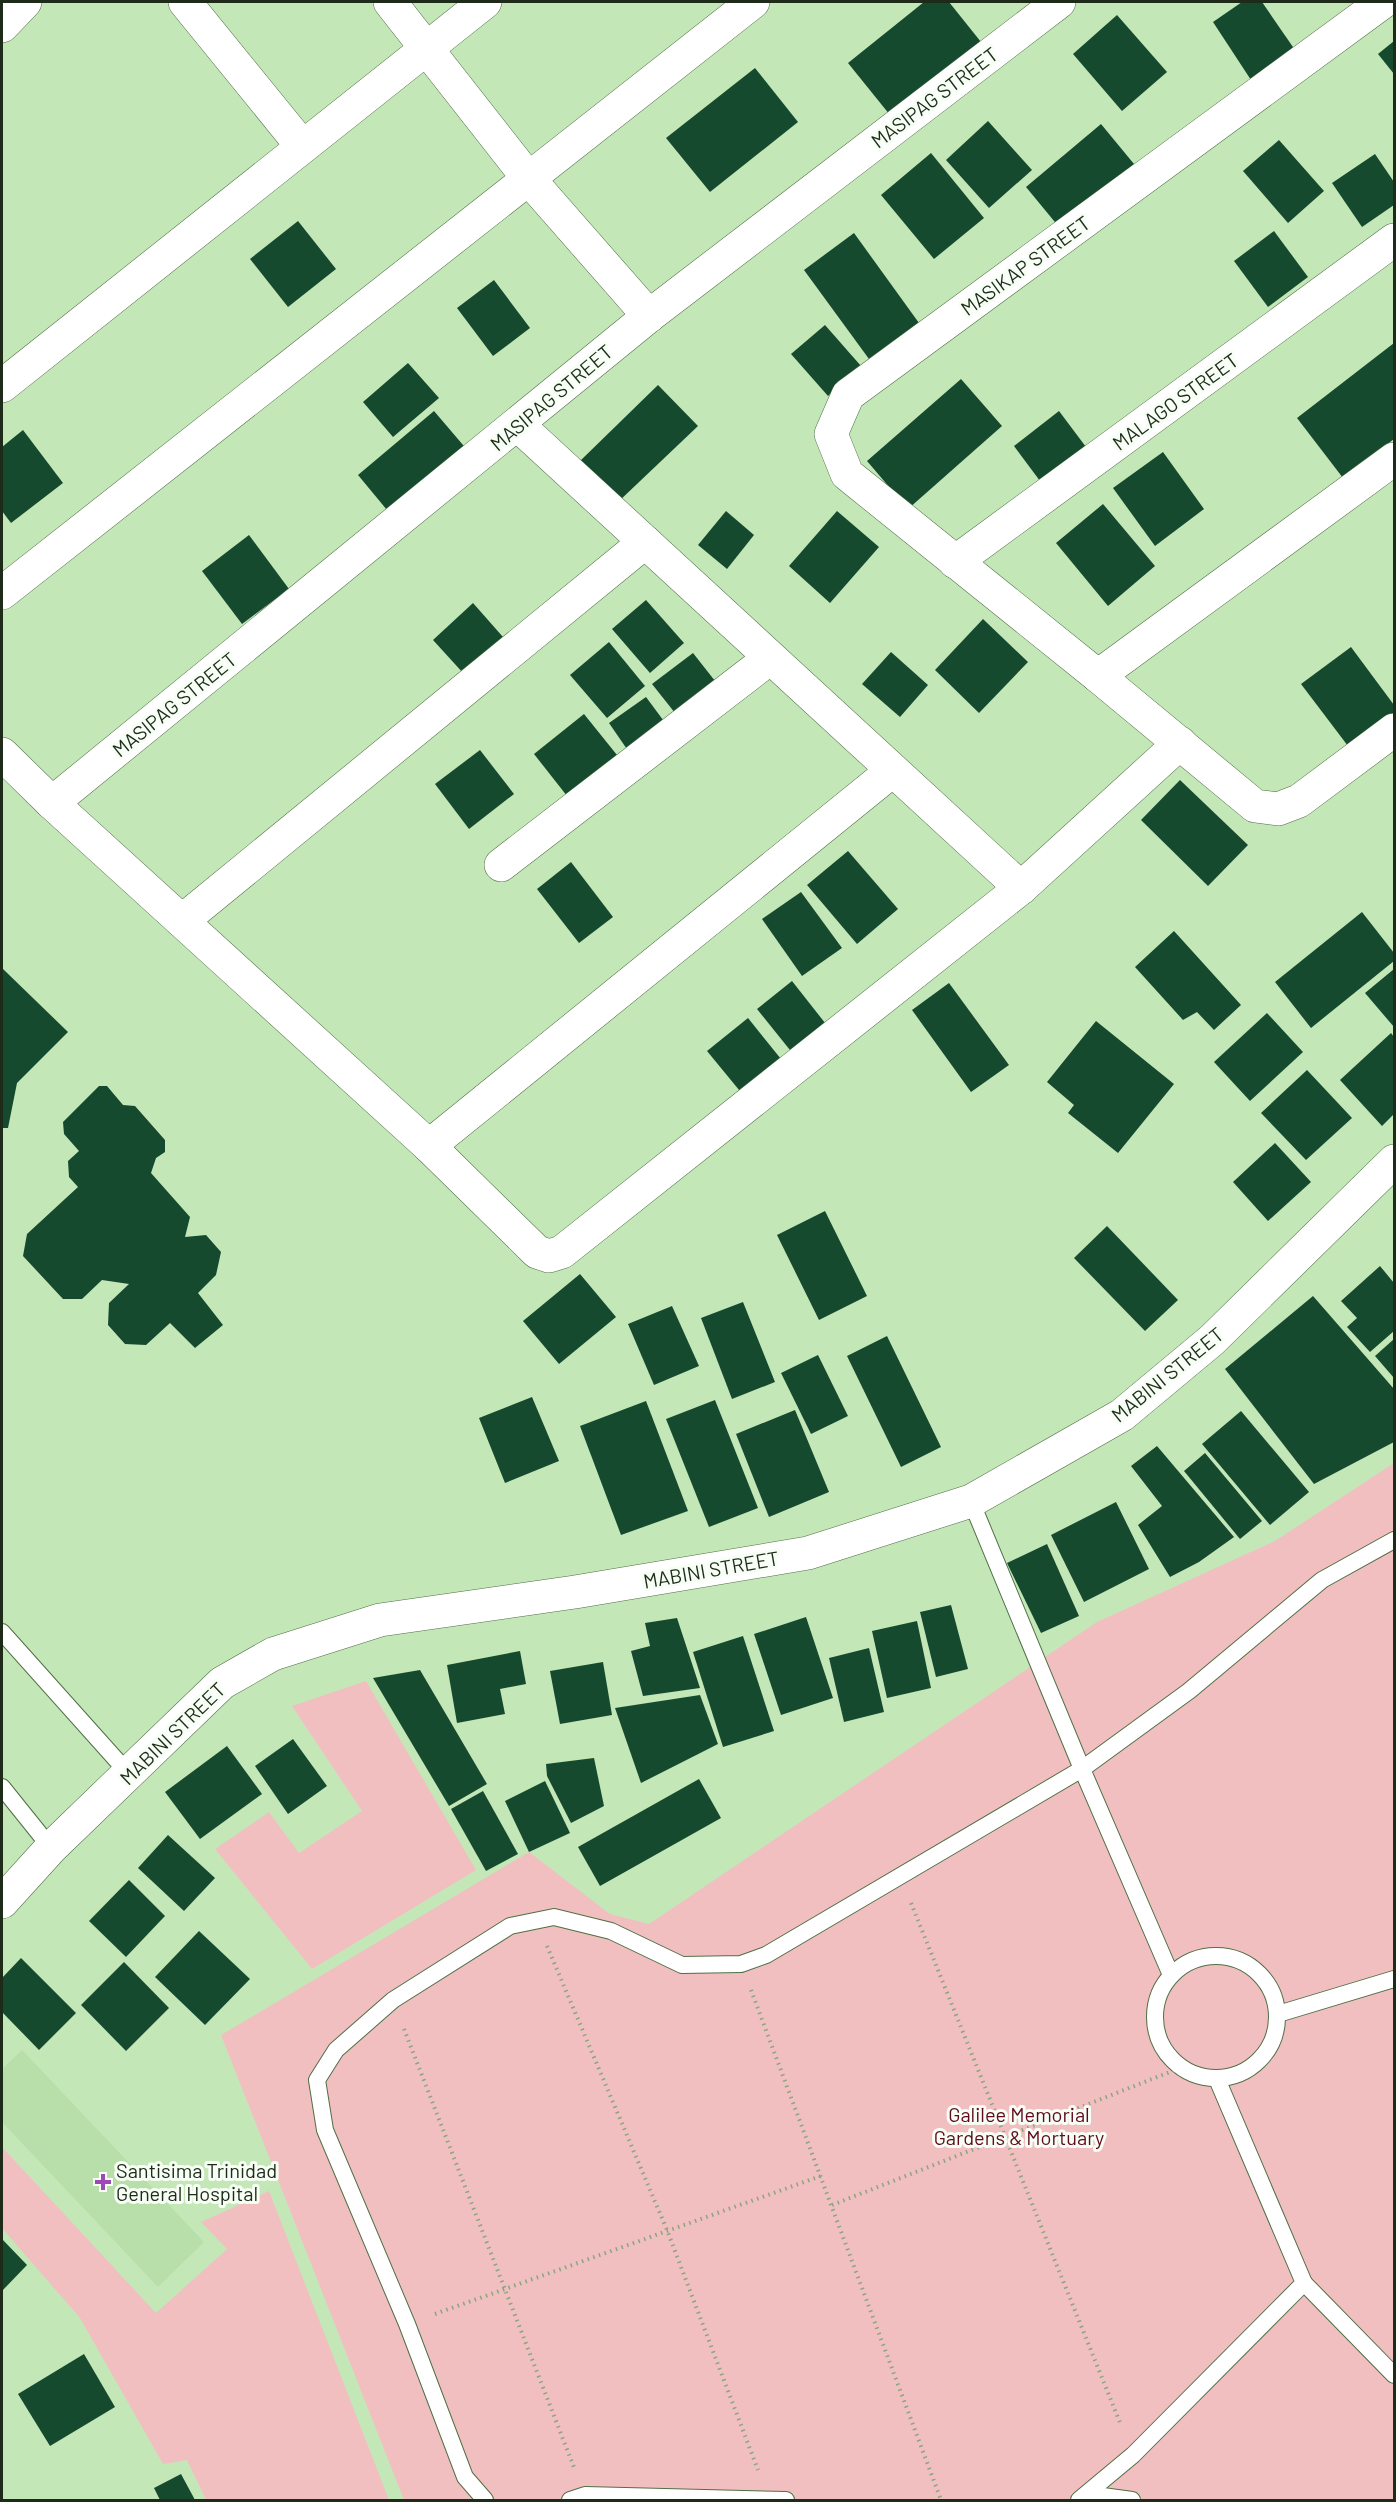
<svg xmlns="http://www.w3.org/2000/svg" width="1396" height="2502" font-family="Barlow,sans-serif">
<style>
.built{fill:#b8dfa9}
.green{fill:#f2bfc0}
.building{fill:#154a2f}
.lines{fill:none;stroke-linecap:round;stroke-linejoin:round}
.service-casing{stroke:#506f45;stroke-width:18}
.minor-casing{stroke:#506f45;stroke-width:34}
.secondary-casing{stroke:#506f45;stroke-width:34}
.path{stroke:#8aa580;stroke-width:4;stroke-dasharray:1.5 4.5;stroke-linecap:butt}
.service{stroke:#fff;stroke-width:16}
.minor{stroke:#fff;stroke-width:33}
.secondary{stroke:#fff;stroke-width:33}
.poi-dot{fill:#9c49b7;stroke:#f7fef5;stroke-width:2}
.labels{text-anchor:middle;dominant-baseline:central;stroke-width:6;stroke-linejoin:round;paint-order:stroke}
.street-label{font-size:20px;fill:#1e2b19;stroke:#f7fef5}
.park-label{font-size:20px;fill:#5f0b1b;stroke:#f7fef5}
.poi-label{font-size:20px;fill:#1e2b19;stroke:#f7fef5;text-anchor:start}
</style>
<rect width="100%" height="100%" fill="#c4e7b8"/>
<path class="built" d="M22,2050L204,2242L158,2287L2,2122V2069Z"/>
<g class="green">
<path d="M1394,1463V2500H404L221,2035L529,1852L610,1914L649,1924L1097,1622L1275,1541Z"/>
<path d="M366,1681L476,1870L312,1969L215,1849L269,1812L299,1853L362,1811L292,1706Z"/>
<path d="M2,2147L156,2313L227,2249L201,2222L269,2191L389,2500H206L187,2460L163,2464L80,2318L2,2228Z"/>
</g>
<g class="building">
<path d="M924,2H949L985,47L894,120L848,63Z"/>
<path d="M1242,2H1262L1295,50L1251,80L1213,22Z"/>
<path d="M1117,15L1167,72L1122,111L1073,54Z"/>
<path d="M1394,41V74L1378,54Z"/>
<path d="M755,68L798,122L710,192L666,138Z"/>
<path d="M988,121L1032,170L989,208L946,160Z"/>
<path d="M1101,124L1134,164L1059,227L1026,187Z"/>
<path d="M1279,140L1324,191L1288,223L1243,171Z"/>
<path d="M931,153L984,218L934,259L881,195Z"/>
<path d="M1375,154L1394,182V205L1362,227L1332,183Z"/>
<path d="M298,221L336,269L288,307L250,259Z"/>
<path d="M1274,231L1308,277L1268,307L1234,261Z"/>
<path d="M854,233L919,323L869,359L804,270Z"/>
<path d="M494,280L530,328L493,356L457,308Z"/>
<path d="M825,325L861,366L828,396L791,354Z"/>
<path d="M1394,343V439L1343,478L1297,418Z"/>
<path d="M408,363L439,398L393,437L363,402Z"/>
<path d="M961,379L1002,426L908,509L867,461Z"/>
<path d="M658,385L698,426L617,503L578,463Z"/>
<path d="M434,411L469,452L392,516L358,475Z"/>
<path d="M1059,411L1089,451L1043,485L1014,446Z"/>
<path d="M23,430L63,483L11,523L2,511V447Z"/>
<path d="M1163,452L1204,509L1155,546L1113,488Z"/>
<path d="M1103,504L1155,566L1108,606L1056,543Z"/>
<path d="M726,511L754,535L727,569L698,545Z"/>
<path d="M837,511L879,547L830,603L789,566Z"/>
<path d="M249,535L289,589L242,624L202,571Z"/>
<path d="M646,600L684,643L650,673L612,629Z"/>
<path d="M473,603L503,637L464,674L433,640Z"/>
<path d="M983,619L1028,662L979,713L935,670Z"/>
<path d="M609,642L645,686L607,718L570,675Z"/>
<path d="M1351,647L1394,705V718L1351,750L1301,684Z"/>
<path d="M891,652L928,685L900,717L862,684Z"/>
<path d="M693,653L719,686L679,718L652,684Z"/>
<path d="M646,697L669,728L631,755L609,723Z"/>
<path d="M584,714L621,760L571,801L534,754Z"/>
<path d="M480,750L514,794L469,829L435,784Z"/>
<path d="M1180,780L1248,845L1208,886L1141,820Z"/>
<path d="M848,851L898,909L857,944L807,885Z"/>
<path d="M571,862L613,917L579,943L537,889Z"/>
<path d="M801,892L842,948L802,976L762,919Z"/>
<path d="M1362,912L1394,953V961L1311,1028L1275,982Z"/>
<path d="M1174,931L1241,1005L1214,1030L1197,1012L1183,1020L1135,967Z"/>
<path d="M2,968L68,1032L17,1083L8,1128H2Z"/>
<path d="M1394,969V1027L1365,993Z"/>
<path d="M792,981L829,1028L794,1055L757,1009Z"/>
<path d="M949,983L1009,1065L971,1092L912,1010Z"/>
<path d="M1267,1013L1303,1052L1250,1101L1214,1062Z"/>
<path d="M748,1018L785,1064L744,1096L707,1051Z"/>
<path d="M1096,1021L1174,1084L1118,1153L1068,1113L1074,1105L1047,1082Z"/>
<path d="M1391,1033L1394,1037V1114L1382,1126L1340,1080Z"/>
<path d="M1307,1070L1352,1118L1306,1160L1261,1113Z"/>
<path d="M99,1086H107L123,1105L135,1106L165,1140V1152L156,1158L151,1173L190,1217L185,1237L206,1235L221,1252L216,1275L198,1293L223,1325L195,1348L170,1323L146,1345L125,1344L108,1325L109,1303L129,1284L102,1280L82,1299H63L23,1256L27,1234L78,1187L69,1177L68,1161L79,1151L64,1134L63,1122Z"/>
<path d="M1275,1143L1311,1182L1268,1221L1233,1182Z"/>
<path d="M825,1211L867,1296L819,1320L777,1235Z"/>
<path d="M1107,1226L1178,1300L1145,1331L1074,1258Z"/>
<path d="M1380,1266L1394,1283V1331L1370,1352L1347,1327L1357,1318L1341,1301Z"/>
<path d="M580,1274L616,1317L559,1364L523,1321Z"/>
<path d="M1313,1296L1394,1389V1442L1314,1484L1225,1369Z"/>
<path d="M743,1302L775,1382L732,1399L701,1318Z"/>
<path d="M672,1306L699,1366L654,1385L628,1324Z"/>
<path d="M887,1336L941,1447L901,1467L847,1356Z"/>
<path d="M1394,1339V1378L1375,1356Z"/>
<path d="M818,1355L848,1416L811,1434L781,1373Z"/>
<path d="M532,1397L559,1461L505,1483L479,1418Z"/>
<path d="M715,1400L758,1508L709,1527L666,1419Z"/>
<path d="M646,1401L688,1511L621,1535L580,1426Z"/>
<path d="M795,1410L829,1492L769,1517L736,1434Z"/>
<path d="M1241,1411L1309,1492L1270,1525L1202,1444Z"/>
<path d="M1157,1446L1234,1537L1199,1562L1170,1577L1138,1525L1162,1506L1131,1466Z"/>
<path d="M1205,1453L1262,1521L1240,1539L1184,1471Z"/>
<path d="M1116,1502L1149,1569L1084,1602L1051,1535Z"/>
<path d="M1047,1544L1079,1616L1041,1633L1007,1563Z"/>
<path d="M951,1605L968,1669L936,1677L920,1612Z"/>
<path d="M806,1617L833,1698L781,1715L754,1634Z"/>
<path d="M677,1618L700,1688L643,1696L631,1651L650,1646L645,1623Z"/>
<path d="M917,1621L931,1688L887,1698L872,1631Z"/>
<path d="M743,1636L774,1731L723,1747L693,1652Z"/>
<path d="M869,1648L884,1712L844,1722L829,1658Z"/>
<path d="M520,1651L526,1684L500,1689L505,1714L457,1723L447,1665Z"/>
<path d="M603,1662L612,1715L560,1724L550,1671Z"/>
<path d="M420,1670L487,1784L449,1806L373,1678Z"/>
<path d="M700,1695L718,1744L641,1783L615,1708Z"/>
<path d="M293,1739L327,1786L288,1814L255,1766Z"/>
<path d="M227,1746L262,1794L200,1839L165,1792Z"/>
<path d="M594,1758L604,1806L571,1823L547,1776L546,1764Z"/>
<path d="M699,1779L721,1818L600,1886L578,1847Z"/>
<path d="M545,1781L570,1833L529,1852L505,1801Z"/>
<path d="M483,1791L518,1854L486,1871L451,1809Z"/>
<path d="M168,1835L215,1878L184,1911L138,1868Z"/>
<path d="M129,1880L165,1916L126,1957L89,1921Z"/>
<path d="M199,1931L250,1979L205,2025L155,1977Z"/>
<path d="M21,1958L76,2013L39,2050L2,2012V1978Z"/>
<path d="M124,1962L169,2008L126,2051L81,2005Z"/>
<path d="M2,2239L27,2265L2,2291Z"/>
<path d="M84,2354L115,2407L50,2446L18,2394Z"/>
<path d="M181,2474L195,2500H160L154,2488Z"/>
</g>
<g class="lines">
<g class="service-casing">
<g id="service">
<path d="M2,1632L129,1774"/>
<path d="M2,1787L51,1848"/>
<circle cx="1216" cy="2017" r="61"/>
<path d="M1171,1975L1082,1769L1189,1691L1322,1580L1394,1540"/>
<path d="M1278,2014L1394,1979"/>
<path d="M1304,2283L1394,2375"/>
<path d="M1088,2494L1132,2500"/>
<path d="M485,2500L465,2477L407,2324L325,2130L317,2080L336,2050L393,2000L510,1926L554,1917L611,1931L682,1965L741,1964L766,1955L1082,1769L971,1501"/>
<path d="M570,2500L585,2495L786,2500"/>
<path d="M1079,2500L1133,2455L1304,2283L1217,2079"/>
</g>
</g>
<g class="minor-casing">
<g id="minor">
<path d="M185,2L302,146"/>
<path d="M390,2L528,178L649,316"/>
<path d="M1383,2L848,395L831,434L847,474L1098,676L1394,459"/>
<path d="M2,26L25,2"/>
<path d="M2,386L485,2"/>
<path d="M518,425L1021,888"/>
<path d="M955,562L1394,240"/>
<path d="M2,593L753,2"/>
<path d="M1098,676L1255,806L1278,809L1299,801L1394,730"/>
<path d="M2,754L52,803L429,1146L537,1252L549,1256L562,1252L1021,888L1180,743"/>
<path d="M52,803L649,316L1059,2"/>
<path d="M501,865L770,658"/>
<path d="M182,921L645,542"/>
<path d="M429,1146L892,771"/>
</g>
</g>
<g class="secondary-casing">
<path id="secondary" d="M2,1902L51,1848L222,1683L273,1654L380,1620L575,1592L808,1553L971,1501L1122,1415L1212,1340L1394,1161"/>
</g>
<g class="path">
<path d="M911,1903L1121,2425"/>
<path d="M547,1946L667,2230L758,2470"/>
<path d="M751,1990L941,2500"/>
<path d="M404,2029L575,2470"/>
<path d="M832,2205L1180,2068"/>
<path d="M435,2314L821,2176"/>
</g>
<use href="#service" class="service"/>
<use href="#minor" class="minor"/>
<use href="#secondary" class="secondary"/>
</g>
<path class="poi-dot" d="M100 2173h6v6h6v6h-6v6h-6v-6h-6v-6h6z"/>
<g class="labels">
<g class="street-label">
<text transform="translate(934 97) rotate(-37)">MASIPAG STREET</text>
<text transform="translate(1025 265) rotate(-36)">MASIKAP STREET</text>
<text transform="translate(551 397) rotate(-40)">MASIPAG STREET</text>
<text transform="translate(1175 401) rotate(-36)">MALAGO STREET</text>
<text transform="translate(174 704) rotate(-39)">MASIPAG STREET</text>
<text transform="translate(1167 1374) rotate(-39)">MABINI STREET</text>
<text transform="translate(711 1569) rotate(-10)">MABINI STREET</text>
<text transform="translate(172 1733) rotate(-44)">MABINI STREET</text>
</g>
<g class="park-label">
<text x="1019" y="2114">Galilee Memorial<tspan x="1019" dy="23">Gardens &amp; Mortuary</tspan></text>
</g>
<g class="poi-label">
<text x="116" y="2170">Santisima Trinidad<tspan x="116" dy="23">General Hospital</tspan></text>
</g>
</g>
<rect width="1396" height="2502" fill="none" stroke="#1e2b19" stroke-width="6"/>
</svg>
